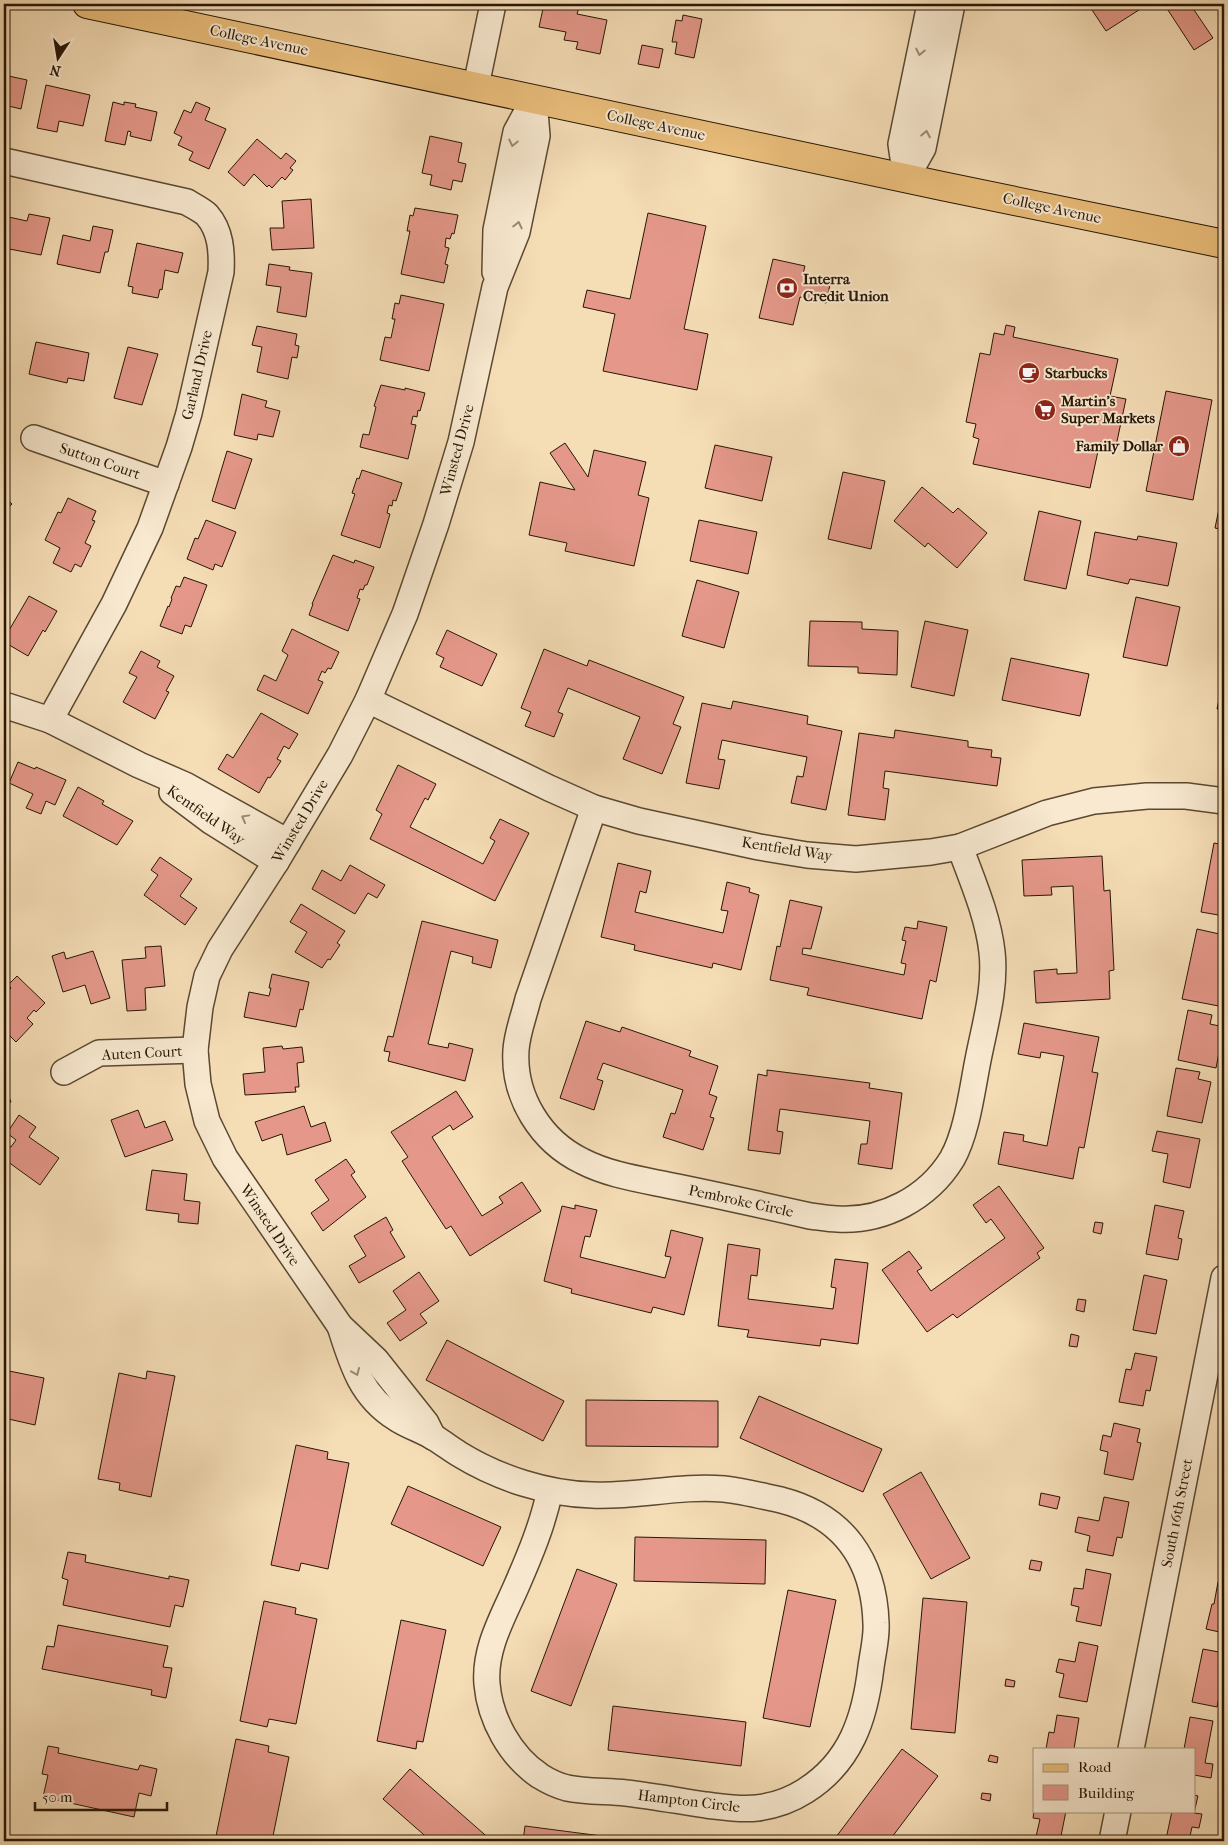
<svg xmlns="http://www.w3.org/2000/svg" width="1228" height="1845" font-family="'IM FELL French Canon',serif">
<style>
.building{fill:#e5988a;stroke:#271604}
.lines{fill:none;stroke-linecap:round;stroke-linejoin:round}
.minor-casing{stroke:#5a4830;stroke-width:28}
.major-casing{stroke:#271604;stroke-width:30}
.minor{stroke:#f8e9d0;stroke-width:25}
.major{stroke:#eabe7b;stroke-width:28}
.oneway{stroke:#9a8a74}
.labels{text-anchor:middle;dominant-baseline:central;stroke-width:4;stroke-linejoin:round;paint-order:stroke}
.street-label{font-size:15px;fill:#271604;stroke:#f8e9d0}
.poi-label{font-size:15px;font-weight:bold;fill:#271604;stroke:#f8e9d0;text-anchor:start}
</style>
<rect width="100%" height="100%" fill="#f5ddb6"/>
<filter id="stains"><feTurbulence type="fractalNoise" baseFrequency=".004" numOctaves="4"/><feColorMatrix values="0 0 0 0 .2 0 0 0 0 .09 0 0 0 0 .02 0 0 0 .5 -.17"/></filter>
<radialGradient id="worn" r=".72"><stop offset=".6" stop-color="#630" stop-opacity="0"/><stop offset="1" stop-color="#630" stop-opacity=".3"/></radialGradient>
<g class="building">
<path d="M544,4H580L577,14L607,20L600,54L576,49L578,42L564,40L566,32L539,27Z"/>
<path d="M1088,4H1139L1142,8L1106,31Z"/>
<path d="M1164,4H1190L1213,38L1194,50Z"/>
<path d="M683,15L702,19L694,58L675,54L677,42H672L676,20L682,21Z"/>
<path d="M642,45L663,49L659,68L638,64Z"/>
<path d="M4,75L27,80L21,109L4,105Z"/>
<path d="M46,85L90,95L83,126L59,121L57,132L37,128Z"/>
<path d="M113,102L124,105V102L136,104L135,107L157,112L151,141L130,136L131,132L128,131L125,145L105,141Z"/>
<path d="M196,102L210,108L205,120L226,129L209,169L189,160L193,152L178,145L182,137L174,133L184,110L191,113Z"/>
<path d="M430,136L462,143L458,162L466,164L462,182L453,180L451,190L430,185L432,175L422,173Z"/>
<path d="M257,139L281,159L286,153L296,161L290,168L293,170L285,180L282,177L272,188L269,185L267,187L254,174L244,186L228,172Z"/>
<path d="M311,199L314,248L272,250L270,228H284L282,201Z"/>
<path d="M415,208L458,215L454,234L452,233L450,239L446,238L445,247L449,248L445,264L448,265L444,283L401,274L410,231H407L410,215L413,216Z"/>
<path d="M648,213L706,226L684,329L708,334L697,390L603,371L615,314L583,307L587,290L630,299Z"/>
<path d="M29,214L50,218L41,255L4,248V216L27,221Z"/>
<path d="M93,226L113,230L108,252H105L100,273L57,264L63,235L90,241Z"/>
<path d="M137,243L183,253L178,273L165,270L162,290L160,289L158,298L132,293L133,287L128,286Z"/>
<path d="M773,259L805,266L803,274L831,280L826,303L800,297L793,325L759,318Z"/>
<path d="M269,264L290,267L289,270L312,273L306,317L277,312L281,287L266,285Z"/>
<path d="M401,295L444,304L429,371L380,360L385,337L391,338L395,319H392L395,303L399,304Z"/>
<path d="M1006,325L1015,327L1013,337L1118,359L1110,396L1126,399L1116,446L1100,442L1090,488L973,464L979,439L973,437L976,424L966,422L980,353L990,355L994,333L1004,335Z"/>
<path d="M257,326L297,334L295,345L299,346L297,358L292,357L288,379L257,372L262,347L252,345Z"/>
<path d="M36,342L89,353L84,381L68,378L67,383L29,374Z"/>
<path d="M128,347L158,354L142,405L114,398Z"/>
<path d="M381,385L405,390V388L425,393L420,411L418,410L417,417L413,416L411,424L416,425L408,459L360,447L363,434L369,435L376,407L374,406Z"/>
<path d="M1166,391L1212,400L1193,500L1146,491Z"/>
<path d="M242,394L267,401L265,407L280,411L273,437L258,434L257,440L234,435Z"/>
<path d="M565,443L588,477L594,450L646,462L638,495L649,498L634,566L565,551L567,543L529,535L540,482L575,490L550,453Z"/>
<path d="M715,445L772,457L762,501L705,488Z"/>
<path d="M227,451L252,459L235,509L212,501Z"/>
<path d="M362,470L402,483L396,501L393,500L392,506L389,505L387,513L390,514L380,548L341,535L355,494L352,493L357,478L359,479Z"/>
<path d="M843,472L885,481L871,549L828,539Z"/>
<path d="M922,487L953,513L958,508L987,533L957,568L928,543L925,547L894,521Z"/>
<path d="M4,496L12,504L4,512Z"/>
<path d="M68,498L96,511L92,520L95,521L85,543L91,546L81,567L75,564L71,572L53,563L60,548L45,540L58,512L61,513Z"/>
<path d="M1221,499H1224V530L1215,528Z"/>
<path d="M1039,511L1081,521L1066,589L1024,580Z"/>
<path d="M206,520L236,532L222,567L215,564L213,570L187,559L195,538L198,539Z"/>
<path d="M699,520L757,532L748,574L690,561Z"/>
<path d="M1095,532L1137,540L1138,536L1177,543L1168,586L1130,579L1128,584L1087,575Z"/>
<path d="M333,555L354,563L355,560L374,567L367,585H365L363,590L360,589L357,598L360,599L348,631L309,615L313,604H312Z"/>
<path d="M184,577L207,585L191,627L185,625L182,634L160,626L168,606L169,607L172,599L171,598L176,586L180,587Z"/>
<path d="M697,580L739,592L724,648L682,636Z"/>
<path d="M29,596L57,611L45,632L43,630L28,656L4,642V639Z"/>
<path d="M1136,597L1180,607L1167,666L1123,657Z"/>
<path d="M810,621L862,622V629L898,631L897,675L858,673V667L808,666Z"/>
<path d="M925,621L968,630L954,696L911,687Z"/>
<path d="M292,629L339,652L331,669L328,668L325,673L322,671L318,680L323,682L308,714L257,690L264,675L276,681L288,655L282,651Z"/>
<path d="M447,630L497,654L482,686L440,667L444,658L436,654Z"/>
<path d="M544,649L587,666L589,660L684,697L673,724L681,727L662,774L623,759L640,717L568,688L558,712L563,714L554,737L525,726L531,712L521,708Z"/>
<path d="M141,651L160,661L157,667L174,676L166,691L169,692L155,719L123,702L137,677L129,673Z"/>
<path d="M1011,658L1089,674L1080,716L1002,700Z"/>
<path d="M1224,674V710L1217,709Z"/>
<path d="M733,701L808,716L807,724L842,731L826,810L791,803L797,776L803,777L807,757L722,740L718,759L725,760L719,789L686,783L702,703L731,709Z"/>
<path d="M261,713L298,734L289,749L284,746L277,759L281,761L270,778L268,777L259,793L218,769L227,754L233,758Z"/>
<path d="M895,730L968,741V747L992,750L991,757L1001,758L997,786L885,771L883,788L889,789L885,820L848,815L859,733L894,738Z"/>
<path d="M18,762L35,769L36,767L66,780L55,805L46,801L41,814L26,808L33,794L9,783Z"/>
<path d="M398,765L436,784L428,800L425,798L410,827L483,864L495,841L490,838L500,819L529,833L495,901L370,839L382,814L376,810Z"/>
<path d="M78,787L104,801L102,804L133,821L117,845L63,816Z"/>
<path d="M1214,843L1224,845V916L1201,912Z"/>
<path d="M1102,856L1104,891L1110,890L1114,970L1109,971L1110,999L1036,1003L1034,971L1057,969V974L1077,973L1073,886L1051,887L1052,895L1024,896L1022,860Z"/>
<path d="M160,857L192,879L180,896L197,908L185,925L144,895L158,875L151,870Z"/>
<path d="M618,863L651,871L646,893L640,891L635,912L723,933L728,911L721,910L727,882L750,888L749,892L759,895L741,970L713,963L712,968L634,950L635,945L601,937Z"/>
<path d="M350,865L385,885L377,898L368,893L355,914L312,889L322,870L341,881Z"/>
<path d="M790,900L822,907L811,949L803,948L802,954L904,975L906,964L901,963L906,941L902,940L905,927L917,929L918,921L947,927L936,982L930,980L922,1019L807,995L809,988L770,980L777,946L780,947Z"/>
<path d="M301,904L345,931L337,943L340,945L330,960L328,959L322,968L295,952L307,932L290,922Z"/>
<path d="M422,921L498,940L491,968L472,963L473,957L451,951L428,1044L448,1048L449,1043L473,1049L465,1081L388,1061L390,1052L384,1051L388,1036L393,1037Z"/>
<path d="M1197,929L1224,935V1007L1182,999Z"/>
<path d="M161,946L165,986L145,988L146,1010L127,1011L122,960L146,958L145,947Z"/>
<path d="M93,951L110,998L91,1004L85,985L63,992L52,956L64,952L66,959Z"/>
<path d="M272,974L309,982L303,1010L300,1009L296,1027L244,1017L249,992L269,996L271,988H269Z"/>
<path d="M17,976L45,1003L36,1012L34,1010L27,1018L33,1024L16,1042L4,1030V996L11,988L8,985Z"/>
<path d="M1188,1010L1212,1015L1210,1024L1224,1027L1216,1068L1178,1060Z"/>
<path d="M586,1021L620,1032L622,1027L691,1051L689,1056L718,1066L709,1094L717,1097L710,1117L714,1118L703,1150L663,1137L671,1113L675,1114L683,1090L603,1063L597,1079L603,1081L594,1110L560,1098Z"/>
<path d="M1024,1023L1099,1037L1092,1072L1098,1073L1084,1148L1079,1147L1073,1179L998,1164L1004,1132L1024,1135L1023,1141L1047,1146L1064,1056L1041,1052L1040,1058L1018,1054Z"/>
<path d="M282,1046L283,1049L302,1047L304,1062L297,1063L299,1087H295L296,1092L245,1095L243,1074L265,1072L263,1048Z"/>
<path d="M1176,1068L1200,1072L1198,1079L1211,1082L1202,1123L1167,1116Z"/>
<path d="M767,1070L870,1083L869,1088L902,1093L892,1169L858,1164L861,1144H867L870,1121L780,1109L777,1131L783,1132L780,1154L748,1150L758,1074L767,1076Z"/>
<path d="M4,1085L11,1102L4,1105Z"/>
<path d="M456,1091L473,1117L453,1130L450,1125L432,1137L482,1216L503,1203L499,1197L522,1182L541,1211L470,1256L451,1226L446,1229L402,1161L408,1157L391,1132Z"/>
<path d="M304,1106L311,1127L325,1122L331,1141L287,1155L282,1134L262,1141L255,1122Z"/>
<path d="M138,1110L145,1128L165,1121L173,1140L125,1157L111,1120Z"/>
<path d="M19,1115L36,1127L29,1137L59,1158L40,1185L4,1159V1143L11,1147L16,1140L7,1133Z"/>
<path d="M1157,1131L1200,1139L1190,1188L1163,1182L1168,1154L1152,1151Z"/>
<path d="M346,1159L355,1172L351,1175L366,1197L323,1231L311,1213L329,1200L315,1180Z"/>
<path d="M152,1170L187,1174L184,1200L200,1202L198,1224L178,1222L179,1214L146,1210Z"/>
<path d="M999,1186L1044,1248L1037,1253L1040,1258L957,1318L953,1314L927,1332L882,1270L909,1251L922,1268L917,1271L931,1291L1005,1238L991,1219L986,1223L973,1205Z"/>
<path d="M575,1205L597,1210L590,1237L585,1236L580,1257L665,1278L671,1257L665,1256L671,1230L703,1238L684,1315L653,1307L651,1313L571,1293L572,1289L544,1281L562,1206L575,1209Z"/>
<path d="M1155,1205L1184,1211L1178,1238L1182,1239L1178,1260L1146,1254Z"/>
<path d="M386,1217L393,1230L390,1232L405,1257L359,1283L349,1266L366,1256L354,1236Z"/>
<path d="M1095,1222L1103,1223L1101,1234L1093,1232Z"/>
<path d="M728,1244L760,1249L757,1276L751,1275L748,1299L833,1309L836,1288L831,1287L835,1259L868,1263L858,1344L821,1339L820,1346L747,1337L749,1330L718,1326Z"/>
<path d="M419,1272L439,1301L420,1314L427,1323L400,1341L387,1323L406,1310L393,1291Z"/>
<path d="M1144,1275L1167,1280L1156,1334L1133,1330Z"/>
<path d="M1078,1299L1086,1300L1084,1312L1076,1310Z"/>
<path d="M1071,1334L1079,1336L1077,1347L1069,1346Z"/>
<path d="M447,1340L564,1401L543,1441L426,1380Z"/>
<path d="M1135,1353L1157,1357L1150,1391L1146,1390L1143,1406L1119,1402L1126,1369L1131,1370Z"/>
<path d="M4,1370L44,1378L35,1425L4,1418Z"/>
<path d="M147,1371L175,1376L151,1497L119,1490L120,1483L98,1479L119,1373L146,1379Z"/>
<path d="M759,1396L882,1449L863,1492L740,1438Z"/>
<path d="M586,1400L718,1401V1447L586,1446Z"/>
<path d="M1114,1423L1140,1429L1137,1442L1141,1443L1133,1480L1104,1474L1108,1452L1100,1450L1103,1435L1111,1437Z"/>
<path d="M296,1445L328,1452L327,1459L349,1463L328,1569L301,1563L299,1571L271,1565Z"/>
<path d="M921,1472L970,1558L931,1579L883,1494Z"/>
<path d="M408,1486L501,1527L483,1566L391,1524Z"/>
<path d="M1041,1493L1060,1497L1057,1509L1039,1505Z"/>
<path d="M1104,1497L1129,1502L1122,1538L1117,1537L1113,1556L1087,1551L1090,1536L1075,1532L1078,1517L1099,1521Z"/>
<path d="M635,1537L766,1540L765,1584L634,1581Z"/>
<path d="M68,1552L86,1555L85,1562L169,1579V1576L189,1580L183,1607L175,1605L170,1627L63,1605L68,1580L62,1578Z"/>
<path d="M1031,1560L1042,1562L1040,1571L1029,1569Z"/>
<path d="M577,1569L617,1584L571,1706L531,1691Z"/>
<path d="M1086,1569L1111,1574L1101,1626L1076,1621L1079,1607L1071,1605L1074,1588L1083,1589Z"/>
<path d="M1218,1582L1224,1583V1633L1206,1629L1212,1604H1214Z"/>
<path d="M788,1590L836,1600L810,1727L763,1718Z"/>
<path d="M923,1598L967,1602L955,1733L911,1729Z"/>
<path d="M264,1601L296,1608L295,1614L317,1619L296,1724L269,1719L267,1727L240,1721Z"/>
<path d="M401,1620L446,1630L423,1742L417,1741L416,1749L377,1741Z"/>
<path d="M58,1625L168,1646L163,1667L172,1668L166,1698L151,1695L152,1690L42,1669L47,1646L54,1647Z"/>
<path d="M1079,1642L1098,1646L1087,1702L1059,1697L1064,1674L1056,1672L1059,1659L1075,1662Z"/>
<path d="M1203,1649L1224,1653V1682H1222L1217,1707L1192,1702Z"/>
<path d="M1006,1679L1015,1681L1014,1687L1005,1686Z"/>
<path d="M613,1706L746,1722L741,1766L608,1750Z"/>
<path d="M1057,1715L1079,1718L1074,1749H1046L1049,1732L1054,1733Z"/>
<path d="M1190,1717L1213,1721L1205,1763L1213,1764L1211,1778L1194,1775V1749H1184Z"/>
<path d="M236,1739L269,1746L268,1752L289,1757L272,1841H215Z"/>
<path d="M48,1746L59,1748L58,1753L138,1770L140,1765L157,1769L151,1796L139,1793L134,1817L43,1797L48,1775L42,1774Z"/>
<path d="M902,1749L938,1776L889,1841H833Z"/>
<path d="M990,1755L998,1757L997,1763L988,1761Z"/>
<path d="M410,1769L492,1841H431L383,1799Z"/>
<path d="M982,1793L991,1794L990,1801L981,1799Z"/>
<path d="M1194,1795L1198,1796L1194,1813L1202,1814L1199,1828L1192,1827L1189,1841L1166,1839L1172,1811H1194Z"/>
<path d="M1034,1811H1066L1060,1841H1035L1040,1819L1033,1818Z"/>
<path d="M525,1826L640,1841H523Z"/>
</g>
<g class="lines">
<g class="minor-casing">
<g id="minor">
<path d="M476,86L493,4"/>
<path d="M4,161L187,202C193,206 202,210 207,215C221,231 222,252 221,272L189,413L179,447L150,528L114,604L50,720"/>
<path d="M906,178L923,148L952,4"/>
<path d="M906,178L901,144L930,4"/>
<path d="M495,272L496,230L516,132L534,99"/>
<path d="M34,438L166,484"/>
<path d="M368,700L549,788L594,808L639,821L759,847L807,855L856,859L931,852L960,847L1047,813L1094,801L1147,796H1186L1224,801"/>
<path d="M4,705L50,720L139,765L185,785L288,842"/>
<path d="M172,792L212,822L276,862"/>
<path d="M594,808L528,999C524,1016 517,1033 516,1050C513,1097 541,1141 582,1161C611,1176 645,1180 677,1187C721,1196 766,1206 810,1216C819,1217 828,1219 837,1219C883,1222 928,1198 952,1159C967,1133 972,1090 978,1060C985,1024 996,988 992,952C988,916 972,880 960,847"/>
<path d="M64,1072L99,1053L195,1050"/>
<path d="M340,1326C352,1364 361,1396 396,1418C408,1426 422,1430 435,1438C443,1443 451,1449 459,1454C498,1478 547,1494 592,1495C636,1497 680,1485 724,1489C743,1491 762,1496 781,1500C843,1516 874,1560 876,1623C877,1637 873,1652 871,1667C865,1718 851,1762 805,1791C791,1800 773,1806 757,1808C740,1810 723,1807 706,1805C679,1801 652,1796 626,1793C606,1791 586,1792 567,1788C559,1786 548,1781 540,1776C510,1756 490,1719 487,1684C484,1649 503,1617 516,1587C530,1555 543,1524 550,1490"/>
<path d="M433,1437L426,1423L376,1360L340,1326L225,1158L207,1121L198,1084L195,1050L200,1007L207,976L220,949L276,862L340,755L368,700L405,614L436,524L461,442L495,287L517,232L537,136L534,99"/>
<path d="M1131,1749L1224,1278"/>
<path d="M1112,1841L1118,1811"/>
</g>
</g>
<g class="major-casing">
<path id="major" d="M87,4L942,186L1224,244"/>
</g>
<use href="#minor" class="minor"/>
<use href="#major" class="major"/>
</g>
<defs><path id="oneway-chevron" d="M-2-3.5L2.5 0L-2 3.5" fill="none" stroke-width="1.6" stroke-linecap="round" stroke-linejoin="round" transform="scale(1.25)"/></defs>
<g class="oneway">
<use href="#oneway-chevron" transform="translate(920 52) rotate(102)"/>
<use href="#oneway-chevron" transform="translate(926 134) rotate(-79)"/>
<use href="#oneway-chevron" transform="translate(513 143) rotate(102)"/>
<use href="#oneway-chevron" transform="translate(518 225) rotate(-77)"/>
<use href="#oneway-chevron" transform="translate(245 818) rotate(-151)"/>
<use href="#oneway-chevron" transform="translate(356 1372) rotate(67)"/>
</g>
<defs>
<g id="bank-disc" transform="scale(1.125)"><circle r="9.5" fill="#8f2418" stroke="#f8e9d0"/><path d="M-6-4H6V4H-6ZM0-2.3a2.3 2.3 0 1 0 0 4.6a2.3 2.3 0 1 0 0-4.6Z" fill="#fff"/></g>
<g id="cafe-disc" transform="scale(1.125)"><circle r="9.5" fill="#8f2418" stroke="#f8e9d0"/><path d="M-5.5-4.5H6V0H3Q3 3.5 0 3.5H-2.5Q-5.5 3.5-5.5 0ZM3-3.2v2h1.7v-2ZM-6 4.5H4V6H-6Z" fill="#fff"/></g>
<g id="supermarket-disc" transform="scale(1.125)"><circle r="9.5" fill="#8f2418" stroke="#f8e9d0"/><path d="M-6-5.5h2.5l.6 2H6L4.5 2H-2.5L-4.4-4H-6ZM-1.5 3.2a1.3 1.3 0 1 0 .1 0ZM3 3.2a1.3 1.3 0 1 0 .1 0Z" fill="#fff"/></g>
<g id="shop-disc" transform="scale(1.125)"><circle r="9.5" fill="#8f2418" stroke="#f8e9d0"/><path d="M-5-2.5h2.3a2.7 3.5 0 0 1 5.4 0H5L5.5 6h-11ZM-1.5-2.5h3a1.5 2.3 0 0 0-3 0Z" fill="#fff"/></g>
</defs>
<g fill-rule="evenodd">
<use href="#bank-disc" x="787" y="288"/>
<use href="#cafe-disc" x="1029" y="373"/>
<use href="#supermarket-disc" x="1045" y="410"/>
<use href="#shop-disc" x="1179" y="446"/>
</g>
<g class="labels">
<g class="street-label">
<text transform="translate(259 40) rotate(12)">College Avenue</text>
<text transform="translate(656 125) rotate(12)">College Avenue</text>
<text transform="translate(1052 208) rotate(12)">College Avenue</text>
<text transform="translate(197 375) rotate(-77)">Garland Drive</text>
<text transform="translate(457 450) rotate(-75)">Winsted Drive</text>
<text transform="translate(100 461) rotate(19)">Sutton Court</text>
<text transform="translate(206 815) rotate(35)">Kentfield Way</text>
<text transform="translate(300 821) rotate(-59)">Winsted Drive</text>
<text transform="translate(787 849) rotate(9)">Kentfield Way</text>
<text transform="translate(142 1053) rotate(-3)">Auten Court</text>
<text transform="translate(741 1201) rotate(12)">Pembroke Circle</text>
<text transform="translate(270 1225) rotate(56)">Winsted Drive</text>
<text transform="translate(1177 1513) rotate(-79)">South 16th Street</text>
<text transform="translate(689 1801) rotate(7)">Hampton Circle</text>
</g>
<g class="poi-label">
<text x="803" y="279">Interra<tspan x="803" dy="17">Credit Union</tspan></text>
<text x="1045" y="373">Starbucks</text>
<text x="1061" y="401">Martin's<tspan x="1061" dy="17">Super Markets</tspan></text>
<text x="1163" y="446" text-anchor="end">Family Dollar</text>
</g>
</g>
<rect width="1228" height="1845" fill="none" stroke="#f5ddb6" stroke-width="20"/>
<rect x="5" y="5" width="1218" height="1835" fill="none" stroke="#271604" stroke-width="2.5"/>
<rect x="10" y="10" width="1208" height="1825" fill="none" stroke="#271604"/>
<rect x="1033" y="1748" width="162" height="65" fill="#f8e9d0" stroke="#a4957e"/>
<rect x="1043" y="1764" width="25" height="8" fill="#eabe7b" stroke="#a4957e"/>
<text x="1078" y="1772" font-size="15" fill="#271604">Road</text>
<rect x="1043" y="1785" width="25" height="15" fill="#e5988a" stroke="#a4957e"/>
<text x="1078" y="1798" font-size="15" fill="#271604">Building</text>
<g transform="translate(58 58) rotate(192)" stroke="#f8e9d0" stroke-width="4" paint-order="stroke">
<path d="M0-4L9 19L0 12L-9 19Z" fill="#271604"/>
<text y="-8" font-size="14" font-weight="bold" text-anchor="middle" fill="#271604">N</text>
</g>
<path d="M35 1802v8h132v-8" fill="none" stroke="#271604" stroke-width="2.5"/>
<text x="42" y="1802" font-size="15" fill="#271604" stroke="#f8e9d0" stroke-width="4" paint-order="stroke">50 m</text>
<rect width="100%" height="100%" filter="url(#stains)"/>
<rect width="100%" height="100%" fill="url(#worn)"/>
</svg>
